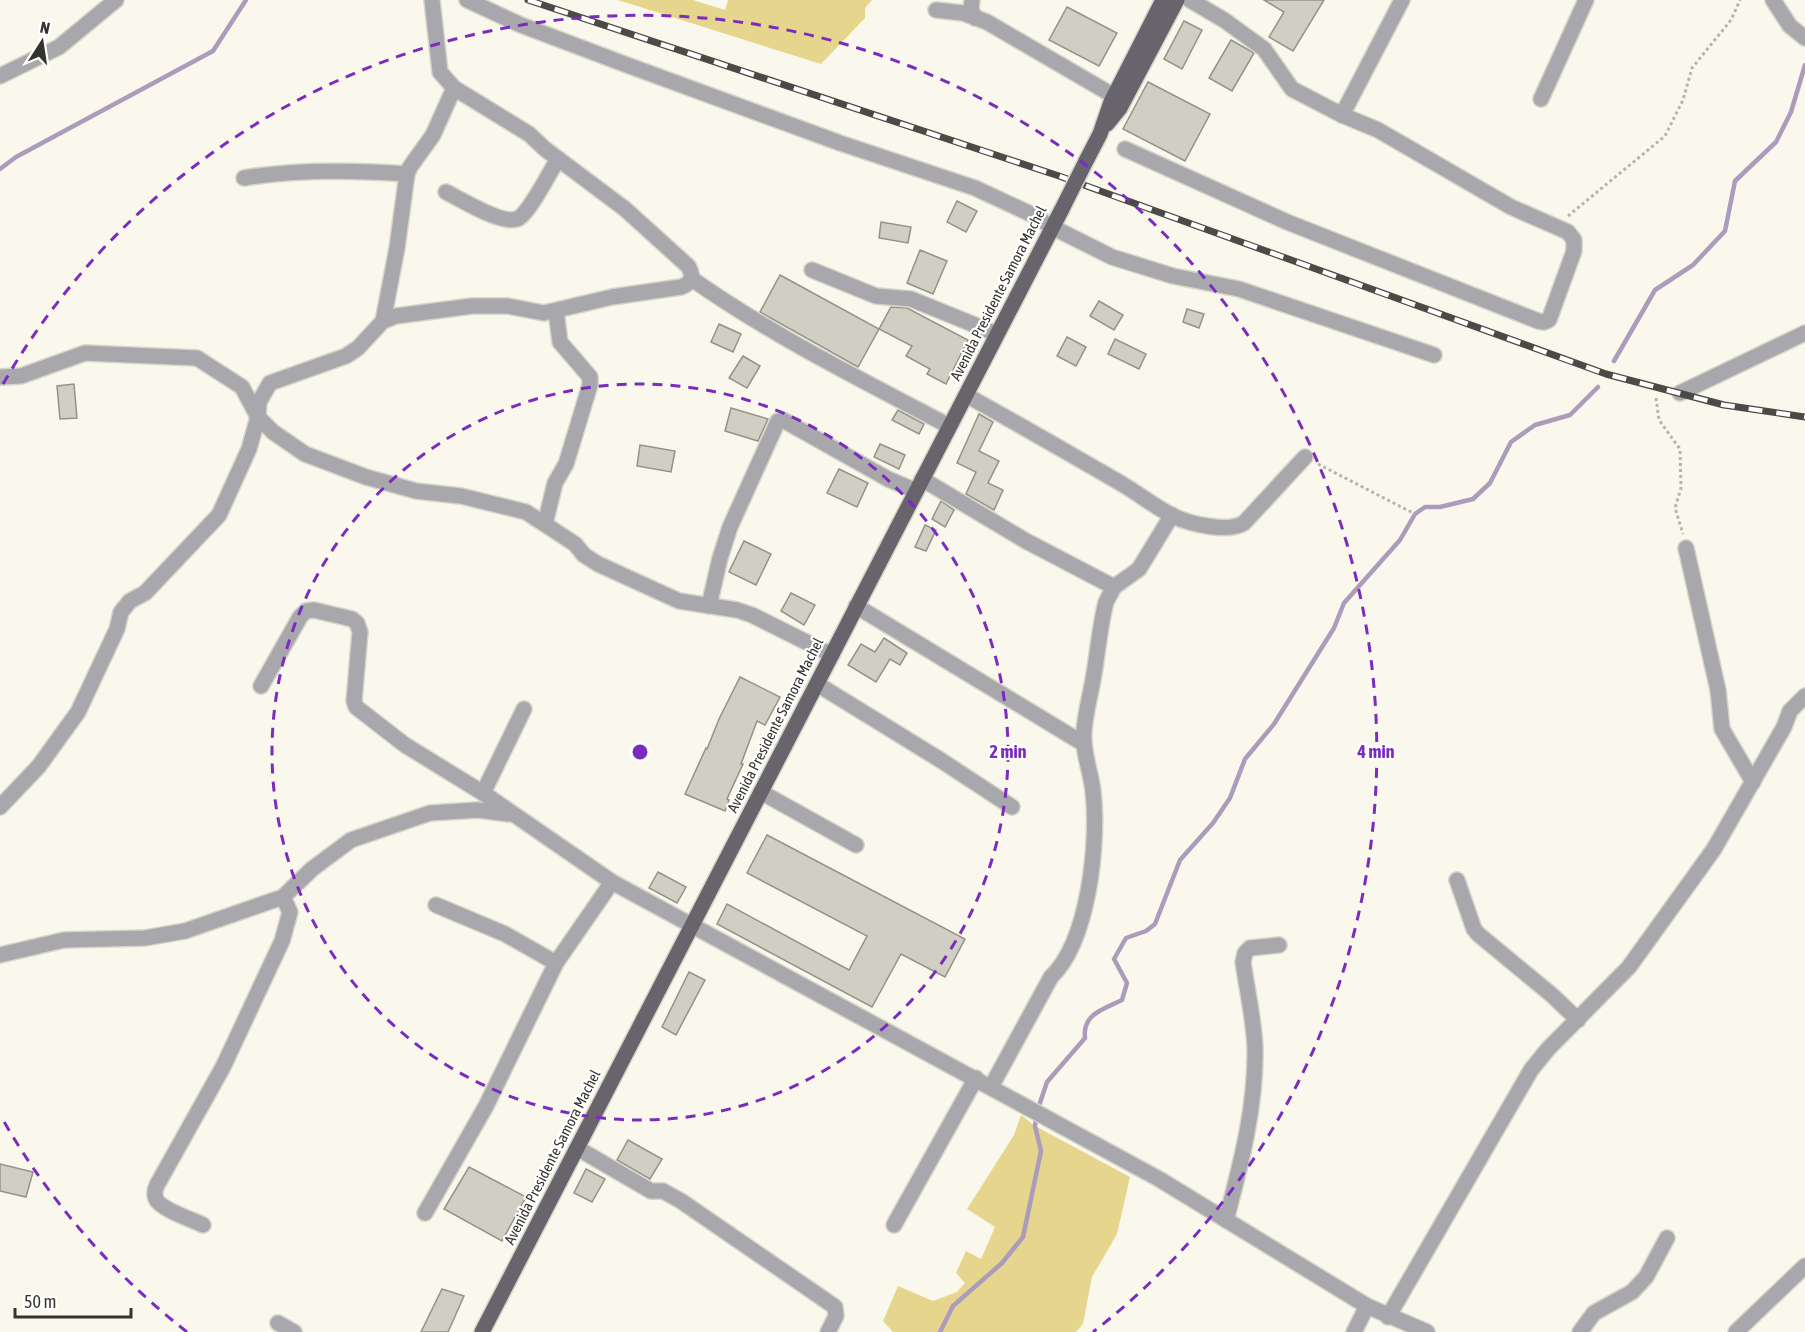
<svg xmlns="http://www.w3.org/2000/svg" width="1805" height="1332" font-family="'Asap Condensed',sans-serif">
<style>
.green{fill:#e5d58d}
.lines{fill:none;stroke-linecap:round;stroke-linejoin:round}
.stream{stroke:#aa9cba;stroke-width:4.5}
.building{fill:#d1cec3;stroke:#959288;stroke-width:1.5}
.minor-casing{stroke:#d6d5cb;stroke-width:18}
.major-casing{stroke:#d6d5cb;stroke-width:18}
.path{stroke:#b6b4ac;stroke-width:3;stroke-dasharray:3 3;stroke-linecap:butt}
.minor{stroke:#a8a7ab;stroke-width:15}
.major{stroke:#68646c;stroke-width:15}
.rail-casing{stroke:#4b4a45;stroke-width:7}
.rail{stroke:#fff;stroke-width:4.5;stroke-dasharray:14;stroke-linecap:butt}
.major-bridge-casing{stroke:#d6d5cb;stroke-width:18;stroke-linecap:butt}
.major-bridge{stroke:#68646c;stroke-width:15}
.ring{fill:none;stroke:#7b2cbf;stroke-width:3;stroke-dasharray:10 8}
.labels{text-anchor:middle;dominant-baseline:central;stroke-width:4.5;stroke-linejoin:round;paint-order:stroke}
.street-label{font-size:15px;fill:#34332f;stroke:#fff}
.centre{fill:#7b2cbf;stroke:#fff;stroke-width:3}
.ring-label{font-size:18px;text-anchor:middle;font-weight:bold;fill:#7b2cbf;stroke:#fff;stroke-width:4.5;stroke-linejoin:round;paint-order:stroke}
</style>
<rect width="100%" height="100%" fill="#faf8ed"/>
<g class="green">
<path d="M618,0H693L725,10L728,0H872L865,8V18L821,64Z"/>
<path d="M1021,1115L1035,1126L1130,1177L1117,1234L1092,1277L1083,1324L1076,1332H893L883,1321L898,1286L933,1301L957,1292L965,1283L956,1273L966,1251L981,1259L995,1227L967,1209L1014,1135Z"/>
</g>
<g class="lines">
<g class="stream">
<path d="M0,169L16,157L213,51L246,0"/>
<path d="M1614,361L1655,290L1693,265L1725,231L1735,181L1776,142L1791,112L1805,65"/>
<path d="M940,1332L953,1306L1002,1263L1023,1237L1041,1151L1035,1126L1037,1112L1047,1082L1085,1038C1082,1014 1104,1009 1122,1000L1127,983L1114,959L1126,938L1146,931L1155,924L1180,860L1213,823L1230,798L1245,759L1274,724L1334,628L1344,603L1400,540L1415,514L1425,507H1440L1473,499L1490,483L1511,442L1535,425L1570,415L1598,387"/>
</g>
</g>
<g class="building">
<path d="M1264,0H1324L1293,51L1269,37L1284,12Z"/>
<path d="M1067,7L1117,33L1099,66L1049,40Z"/>
<path d="M1184,21L1202,30L1182,69L1164,59Z"/>
<path d="M1231,40L1254,53L1232,91L1209,78Z"/>
<path d="M1148,82L1210,114L1185,161L1123,129Z"/>
<path d="M957,201L977,211L966,232L947,222Z"/>
<path d="M881,222L911,227L908,243L879,238Z"/>
<path d="M920,250L947,261L933,294L907,283Z"/>
<path d="M780,275L879,329L858,367L760,312Z"/>
<path d="M1099,301L1123,315L1114,330L1090,316Z"/>
<path d="M891,307L907,308L968,340L946,384L927,374L930,369L906,356L912,346L879,329Z"/>
<path d="M1187,309L1204,314L1199,328L1183,322Z"/>
<path d="M719,324L741,334L733,352L711,342Z"/>
<path d="M1067,337L1086,347L1076,366L1057,356Z"/>
<path d="M1115,339L1146,354L1139,369L1108,354Z"/>
<path d="M743,356L760,366L747,388L729,378Z"/>
<path d="M74,384L77,418L60,419L57,386Z"/>
<path d="M731,408L768,419L758,441L725,431Z"/>
<path d="M898,410L924,424L919,434L892,420Z"/>
<path d="M979,414L993,422L979,451L999,461L988,483L1003,490L994,510L966,494L976,472L957,463Z"/>
<path d="M880,444L905,455L899,469L874,457Z"/>
<path d="M640,445L675,451L671,472L637,466Z"/>
<path d="M839,469L868,483L857,507L827,493Z"/>
<path d="M941,501L954,510L945,527L932,519Z"/>
<path d="M925,525L936,530L926,551L915,547Z"/>
<path d="M744,541L771,554L756,585L729,572Z"/>
<path d="M791,593L815,605L804,625L781,611Z"/>
<path d="M884,638L907,653L900,665L890,659L876,682L848,665L861,644L875,652Z"/>
<path d="M740,677L780,697L765,725L757,721L741,764H743L727,799L729,800L725,811L685,794L706,748L707,749L719,719Z"/>
<path d="M767,835L965,939L945,977L901,954L872,1007L717,924L727,904L849,970L867,936L747,873Z"/>
<path d="M658,872L686,887L677,903L649,888Z"/>
<path d="M689,972L705,980L676,1035L662,1027Z"/>
<path d="M628,1140L662,1159L650,1179L617,1160Z"/>
<path d="M0,1164L33,1172L26,1197L0,1191Z"/>
<path d="M469,1167L526,1197L502,1241L444,1209Z"/>
<path d="M586,1169L605,1179L592,1202L574,1193Z"/>
<path d="M442,1289L464,1296L448,1332H421Z"/>
</g>
<g class="lines">
<g class="minor-casing">
<g id="minor">
<path d="M467,0L521,25L627,65L840,143L975,188L1035,216L1052,227L1112,257L1173,276L1239,289L1434,355"/>
<path d="M972,0L971,9L975,18"/>
<path d="M1773,0L1790,26L1805,38"/>
<path d="M936,10L963,13L987,22L1114,96"/>
<path d="M0,76L59,47L116,0"/>
<path d="M1541,99L1586,0"/>
<path d="M1342,115L1402,0"/>
<path d="M1125,149L1287,222L1538,321L1544,322L1549,320L1574,251V240L1568,232L1511,207L1378,130L1342,115L1292,89L1264,49L1224,20L1190,0"/>
<path d="M244,178C298,169 352,170 407,174"/>
<path d="M446,192C461,199 504,227 519,218C530,211 550,172 558,159"/>
<path d="M812,270L876,296L911,299L997,334"/>
<path d="M692,279C773,336 862,380 949,426"/>
<path d="M383,321L397,248L407,174L410,167L433,135L454,88"/>
<path d="M0,377L21,376L85,353L197,358L242,387L258,417L273,432L305,454L366,477L416,491L461,496L526,512L575,544L584,555L598,564L679,601L737,610L752,615L832,655"/>
<path d="M1680,393L1805,333"/>
<path d="M966,395C1018,424 1070,454 1122,484C1139,494 1155,507 1173,516C1190,524 1228,533 1244,523L1305,457"/>
<path d="M922,479L1026,541L1114,587"/>
<path d="M545,524L555,483L566,464L590,385V377L560,342L556,311"/>
<path d="M1686,548L1718,690L1722,729L1753,782"/>
<path d="M709,606L720,558L730,527L778,421L783,420L888,479L916,491"/>
<path d="M856,606L1084,744"/>
<path d="M817,684L942,761L1012,807"/>
<path d="M261,686L300,617L306,611L314,610L352,619L357,623L360,632L354,701L356,707L405,745L483,793L612,882L1159,1179L1367,1306L1427,1332"/>
<path d="M761,792L856,845"/>
<path d="M483,793L524,709"/>
<path d="M0,807L39,766L78,712L117,629L121,612L130,601L145,593L219,515L249,449L258,417L259,402L270,383L346,356L358,348L383,321L396,316L472,306H508L544,313L612,297L681,287C692,283 694,276 688,266L625,209L545,149L529,134L454,88L440,72L432,0"/>
<path d="M1457,880L1474,929L1478,934L1553,996L1578,1020"/>
<path d="M436,905L505,934L556,963"/>
<path d="M0,955L64,940L145,938L185,931L283,897L312,869L351,840L430,813L478,810L509,814"/>
<path d="M991,1087L1051,977C1089,941 1099,841 1093,791C1091,772 1082,751 1084,732C1085,713 1091,693 1094,674C1098,650 1100,625 1106,602L1114,587L1139,569L1172,515"/>
<path d="M577,1148L651,1191H663L681,1201L825,1300L835,1307L836,1316L828,1332"/>
<path d="M425,1213L486,1106L556,963L612,882"/>
<path d="M1226,1220C1241,1164 1256,1106 1255,1048C1254,1020 1247,990 1243,962L1245,953L1250,948L1279,945"/>
<path d="M203,1225C193,1220 160,1209 156,1199C154,1194 155,1189 157,1185L223,1067L282,941L290,912L283,897"/>
<path d="M894,1225L976,1078"/>
<path d="M1388,1317L1531,1070L1548,1049L1629,967L1714,849L1784,727L1790,711L1805,696"/>
<path d="M278,1323L294,1332"/>
<path d="M1354,1332L1367,1306"/>
<path d="M1580,1332L1594,1313L1632,1292L1646,1277L1667,1238"/>
<path d="M1736,1332L1805,1266"/>
</g>
</g>
<g class="major-casing">
<g id="major">
<path d="M1107,124L1120,108L1177,0"/>
<path d="M1086,161L1100,134L1111,102L1163,0"/>
<path d="M482,1332L1062,209"/>
</g>
</g>
<g class="path">
<path d="M1568,216L1665,136L1683,100L1692,68L1731,20L1740,0"/>
<path d="M1656,398L1659,420L1680,449L1681,488L1675,508L1683,534"/>
<path d="M1318,464L1415,514"/>
</g>
<use href="#minor" class="minor"/>
<use href="#major" class="major"/>
<g class="rail-casing">
<path id="rail" d="M528,0L1059,176L1606,374L1724,405L1805,417"/>
</g>
<use href="#rail" class="rail"/>
<g class="major-bridge-casing">
<path id="major-bridge" d="M1062,209L1086,161"/>
</g>
<use href="#major-bridge" class="major-bridge"/>
</g>
<g class="ring">
<circle cx="640" cy="752" r="368"/>
<path d="M187 1332A736 736 0 0 1 3 1120M3 384A736 736 0 1 1 1093 1332"/>
</g>
<g class="labels">
<g class="street-label">
<text transform="translate(998 293) rotate(-63)">Avenida Presidente Samora Machel</text>
<text transform="translate(775 725) rotate(-63)">Avenida Presidente Samora Machel</text>
<text transform="translate(552 1157) rotate(-63)">Avenida Presidente Samora Machel</text>
</g>
</g>
<circle cx="640" cy="752" r="9" class="centre"/>
<g class="ring-label">
<text x="1008" y="758">2 min</text>
<text x="1376" y="758">4 min</text>
</g>
<g transform="translate(42 42) rotate(12)" stroke="#ffffff" stroke-width="4.5" paint-order="stroke">
<path d="M0-4.5L10 22L0 15L-10 22Z" fill="#34332f"/>
<text y="-9" font-size="16" font-weight="bold" text-anchor="middle" fill="#34332f">N</text>
</g>
<path d="M15 1308v9h116v-9" fill="none" stroke="#34332f" stroke-width="3"/>
<text x="24" y="1308" font-size="18" fill="#34332f" stroke="#ffffff" stroke-width="4.5" paint-order="stroke">50 m</text>
</svg>
